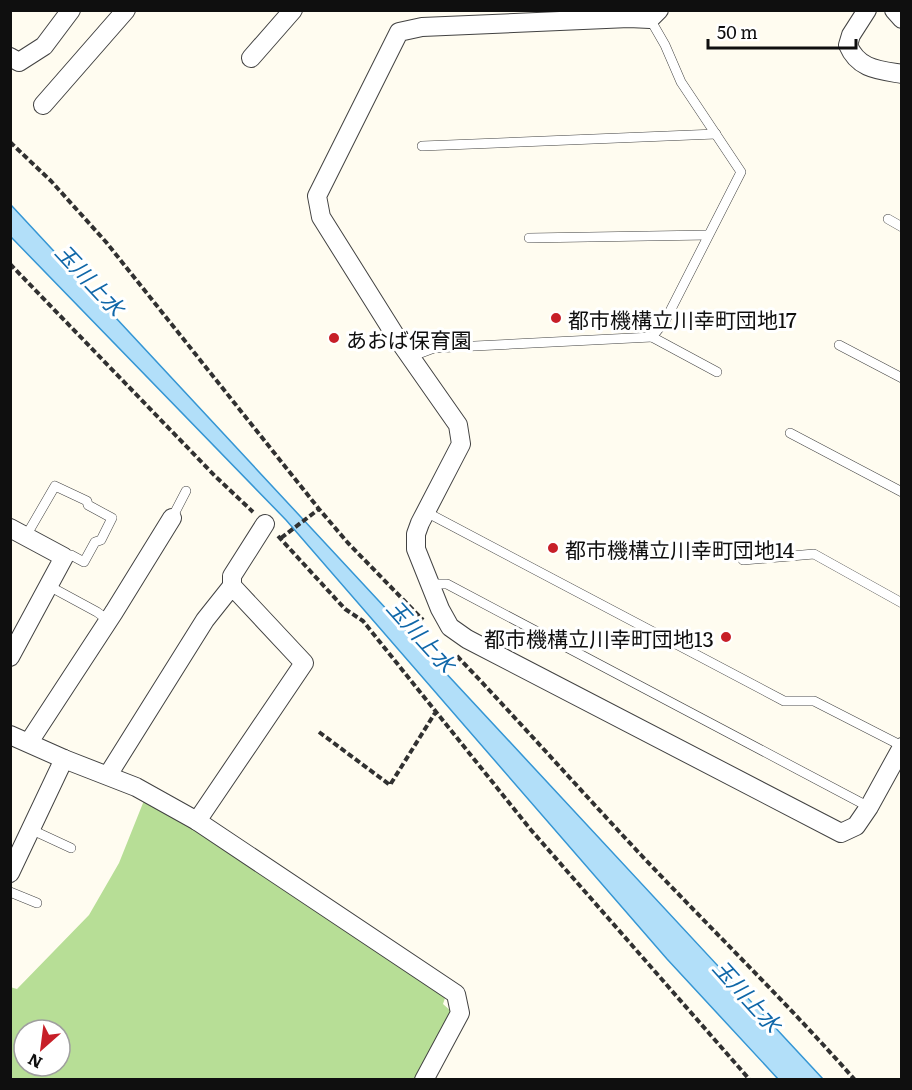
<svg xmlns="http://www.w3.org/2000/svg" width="912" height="1090" font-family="Literata,'Noto Sans JP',serif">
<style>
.forest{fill:#b7de96;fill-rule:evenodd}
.water{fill:#b2dff9;stroke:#3596d4;stroke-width:1.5}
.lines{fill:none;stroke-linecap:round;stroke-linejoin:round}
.service-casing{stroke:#424242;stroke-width:10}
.minor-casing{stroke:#424242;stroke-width:20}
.path{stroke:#313131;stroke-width:4;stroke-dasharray:6 3;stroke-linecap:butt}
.service{stroke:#fff;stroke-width:9}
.minor{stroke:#fff;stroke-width:18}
.poi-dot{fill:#c71f28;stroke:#fff;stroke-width:2}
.labels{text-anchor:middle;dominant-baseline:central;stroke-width:6;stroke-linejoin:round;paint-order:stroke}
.poi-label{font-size:21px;fill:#0f0f0f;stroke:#fff;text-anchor:start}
.water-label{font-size:22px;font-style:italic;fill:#1067a8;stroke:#fff}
</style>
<rect width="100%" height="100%" fill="#fffcf0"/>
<path class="forest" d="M145,798L254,866L445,998L443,1004L453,1013L416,1079H11L10,987L17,989L89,915L119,863ZM24,1030H60V1066H24Z"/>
<path class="water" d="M11,205L823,1079H778L767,1067L667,959L286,520L11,237Z"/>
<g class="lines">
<g class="service-casing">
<g id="service">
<path d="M422,146L716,134"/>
<path d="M888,219L902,227"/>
<path d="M529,238L708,235"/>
<path d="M652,337L717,372"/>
<path d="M839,345L902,378"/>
<path d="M410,357L434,348L652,337L665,321L741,172L681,82L665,45L650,19"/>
<path d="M790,433L902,492"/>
<path d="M426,512L784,701H814L902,746"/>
<path d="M172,518L186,491"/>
<path d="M26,536L55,486L87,501L88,505L112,518L101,540L95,542L84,562L71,555L64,558"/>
<path d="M743,560L814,554L902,603"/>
<path d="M431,584H447L869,807"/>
<path d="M49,586L97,612L108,620"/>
<path d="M30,829L71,848"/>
<path d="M10,892L37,903"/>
</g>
</g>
<g class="minor-casing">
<g id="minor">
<path d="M659,10L650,19L629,18L422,27L399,32L317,196L321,217L395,335L458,425L461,444L420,523L416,534V549L440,609L450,627L467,639L841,833L856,826L869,807L902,747"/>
<path d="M867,10L851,35L848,45C858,69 878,70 902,74"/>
<path d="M894,10L902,19"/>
<path d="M10,57L19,62L44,46L71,10"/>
<path d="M251,58L293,10"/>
<path d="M43,105L126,10"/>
<path d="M10,528L64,557L10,657"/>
<path d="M232,586V576L265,524"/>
<path d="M10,735L64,759L136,787L197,821L456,994L460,1013L424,1080"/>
<path d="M29,742L114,612L172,518"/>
<path d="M108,775L205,620L232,586L304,663L197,821"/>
<path d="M10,873L64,759"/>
</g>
</g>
<g class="path">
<path d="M10,142L51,181L106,242L319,509L348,543L423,620"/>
<path d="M10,264L215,476L253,512"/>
<path d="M278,536L345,609L363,621L531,830L750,1080"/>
<path d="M281,538L319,509"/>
<path d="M457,656C520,722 580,790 642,856C713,931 787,1003 855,1080"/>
<path d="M319,732L390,785L435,713"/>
</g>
<use href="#service" class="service"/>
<use href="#minor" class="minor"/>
</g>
<g class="poi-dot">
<circle cx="556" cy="318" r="6"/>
<circle cx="334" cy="338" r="6"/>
<circle cx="553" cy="548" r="6"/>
<circle cx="726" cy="637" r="6"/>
</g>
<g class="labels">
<g class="poi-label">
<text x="568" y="318">都市機構立川幸町団地17</text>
<text x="346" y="338">あおば保育園</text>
<text x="565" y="548">都市機構立川幸町団地14</text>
<text x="714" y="637" text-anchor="end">都市機構立川幸町団地13</text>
</g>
<g class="water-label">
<text transform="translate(91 279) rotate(47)">玉川上水</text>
<text transform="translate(422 635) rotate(48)">玉川上水</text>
<text transform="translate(748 995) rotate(48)">玉川上水</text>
</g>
</g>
<rect width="912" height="1090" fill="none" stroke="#0f0f0f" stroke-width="24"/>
<g transform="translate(42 1048) rotate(208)"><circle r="28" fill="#ffffff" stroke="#9f9f9f" stroke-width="1.5"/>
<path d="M0-4.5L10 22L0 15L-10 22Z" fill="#c71f28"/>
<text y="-9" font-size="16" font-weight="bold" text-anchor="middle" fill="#0f0f0f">N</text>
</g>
<path d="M708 39v9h148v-9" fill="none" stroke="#0f0f0f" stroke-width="3"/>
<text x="717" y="39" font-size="18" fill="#0f0f0f" stroke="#ffffff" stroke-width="4.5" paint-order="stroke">50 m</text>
</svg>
